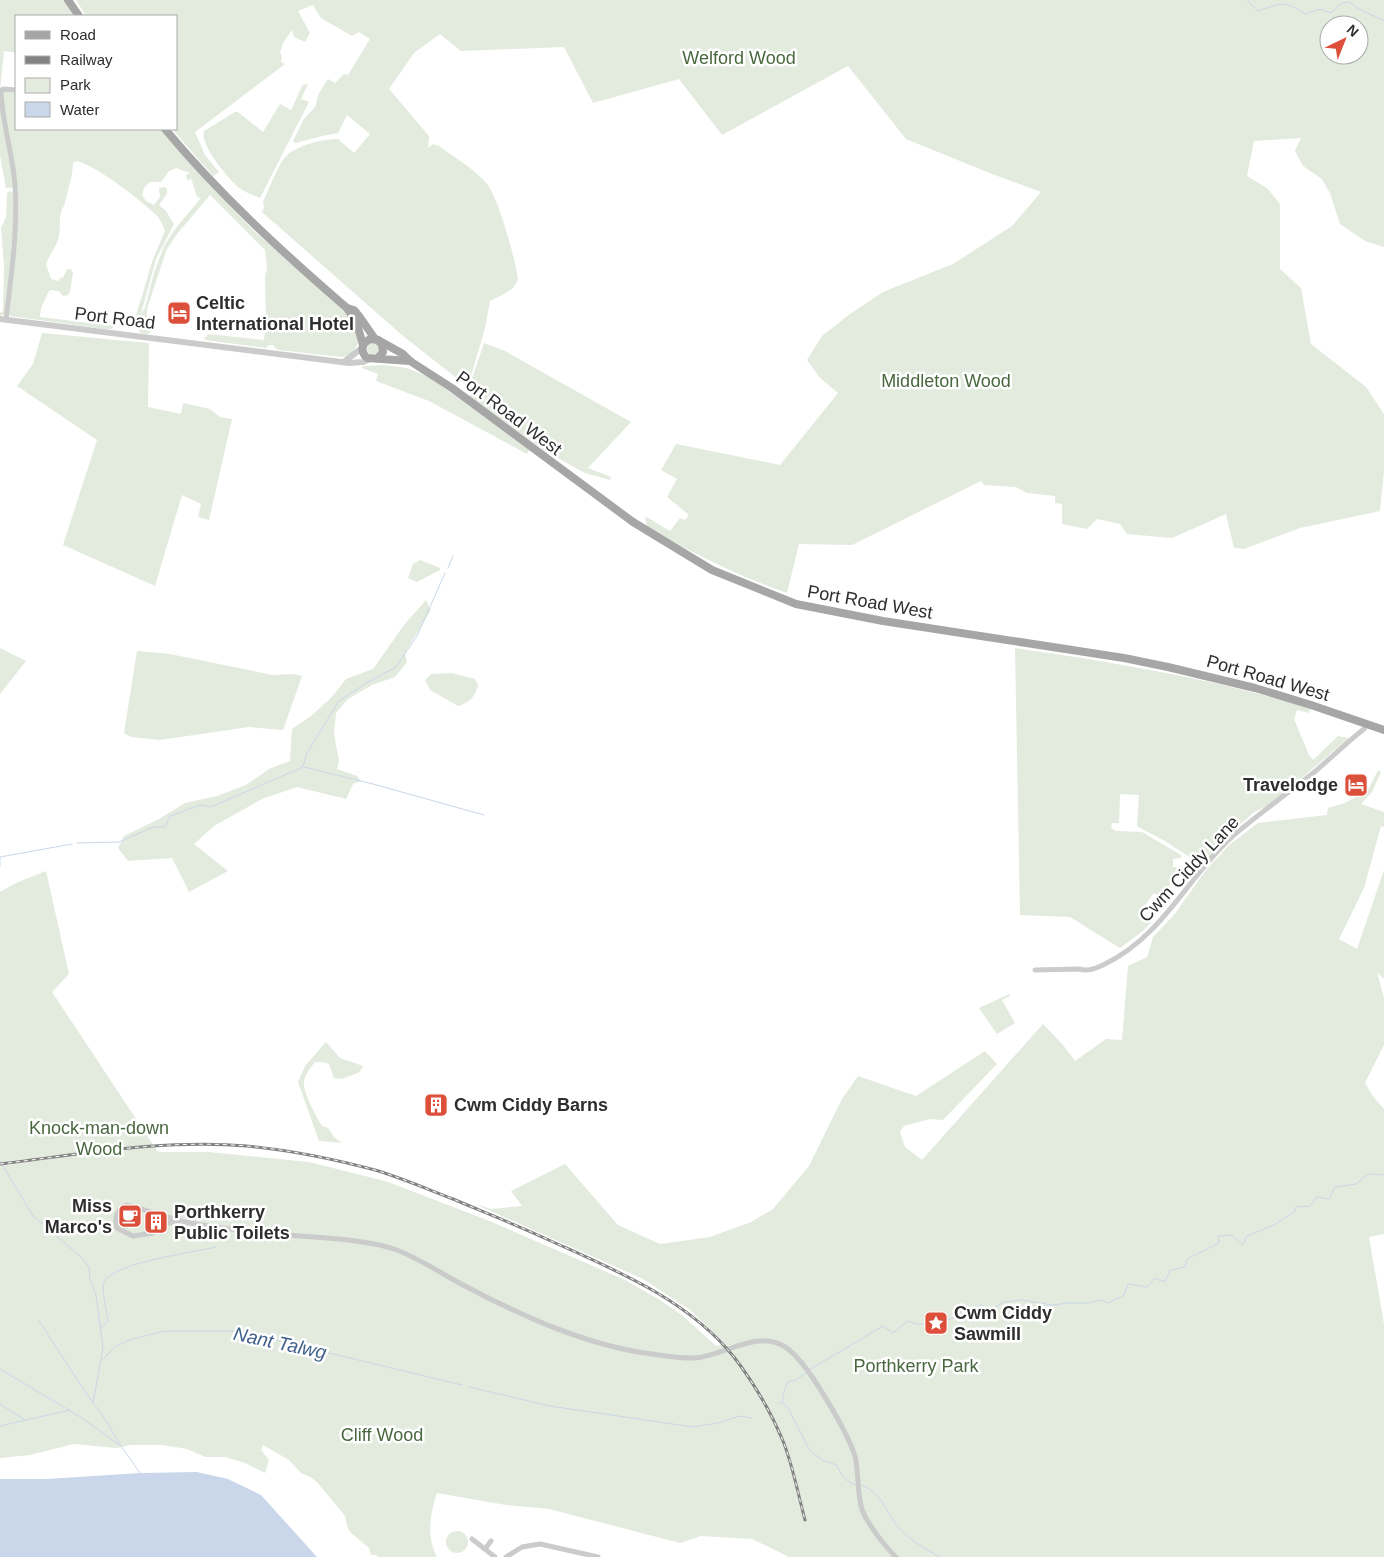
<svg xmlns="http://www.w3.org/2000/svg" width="1384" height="1557" font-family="Arial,sans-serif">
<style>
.green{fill:#e2ebdd;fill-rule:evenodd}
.water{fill:#cad7ea}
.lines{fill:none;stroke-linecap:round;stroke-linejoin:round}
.stream{stroke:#cad7ea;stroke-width:1}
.minor{stroke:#cbcbcb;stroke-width:5}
.tertiary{stroke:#cbcbcb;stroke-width:6}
.primary{stroke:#a6a6a6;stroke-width:8}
.rail-casing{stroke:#838383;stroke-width:3}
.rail{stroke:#fff;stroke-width:1;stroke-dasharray:4;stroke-linecap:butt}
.labels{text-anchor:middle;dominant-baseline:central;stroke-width:5;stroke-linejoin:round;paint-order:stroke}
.park-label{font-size:18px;fill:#49673e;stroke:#fff}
.poi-label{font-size:18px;font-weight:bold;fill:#2e2e2e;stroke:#fff;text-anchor:start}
.street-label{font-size:18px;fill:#2e2e2e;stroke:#fff}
.water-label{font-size:19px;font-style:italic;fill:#41608c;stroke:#fff}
</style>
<rect width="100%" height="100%" fill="#fff"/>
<g class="green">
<path d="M0,0H65L75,16H16V53L4,51L0,91Z"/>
<path d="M76,0H1384V247L1365,241L1340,224L1330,193L1322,179L1303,166L1295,151L1301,138L1254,141L1247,176L1267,188L1280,204V269L1301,288L1311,344L1366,387L1384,414V472L1380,511L1300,528L1244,549L1234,548L1226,514L1172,538L1127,534L1120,524L1097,519L1087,529L1062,524V504L1055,503V496L1027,493L1016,487L984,485L981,481L852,545L799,544L787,593C738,576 692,553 647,527L645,516L670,531L680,518L685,520L689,515L667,497L677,479L661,470L676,444L780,465L838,393L820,378L807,360L822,336L850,314L883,292L953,264L1012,226L1041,192L992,174L906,139L848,66L722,135L679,79L593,103L564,47L461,51L440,34L414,53L389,89L429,136L428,148L433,144L439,146C455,158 475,169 487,184C499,199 515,259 518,279C514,292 501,295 490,301L485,328L468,387L403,336L262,212L264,208L263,202C268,191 279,163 286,156C298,145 322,139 338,139L354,153L370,134L347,115L338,133L322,136L296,143L293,141L304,119L315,107L319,93L328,79L335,83L344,74L348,75L370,39L359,32L352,36L321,18L313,5L298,11L310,33L305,42L294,37L292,30L283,43L280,53L282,55L281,62L285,64L195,132L205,155L219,172L213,176L172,129H176V16H86ZM1329,25H1359V55H1329Z"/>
<path d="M305,84H308L301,99L309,102L260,198C253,195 244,192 238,187C228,178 199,144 204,131L235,112H238L263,132L280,104L291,110L302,86Z"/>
<path d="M2,91H16V129H161L200,174L255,232L344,308L355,325L360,338C358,347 351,357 341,357L279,350L276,349L273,345H269L266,348L205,340L204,337H207V335L209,334L264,340L266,324L265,277L267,268L265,250L210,195L177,234L166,251L147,309V323L145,329L152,330L153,329L148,334L140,333L138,326L135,325L134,322L153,259L165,231C163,226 161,221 158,217C145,203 93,163 76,161L73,163L72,174L64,206C58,213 61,227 59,236C57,247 49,254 46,265L51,279L58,281L61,277L63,278L67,269H71L73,273L70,292L68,295L63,296L59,291L51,290L49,291L41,308L40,317L114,326L112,329H105L10,316L8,311C13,273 19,234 17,196C15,163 7,132 3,100L1,97L12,167L13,188H6L0,156V93ZM176,168L190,173L186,175L187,179L189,181L191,178L197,197L201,198L175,229L164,246L154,273L145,308L141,314L156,259L174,224L166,211L159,205L167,194V189L165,187L159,188L160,197L154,205L146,201L142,195L144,188L150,182H161L169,171Z"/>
<path d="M10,191L13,193L14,222L5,314L0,316V312H3L4,267L1,228L6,217L7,193Z"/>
<path d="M42,333L149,343L148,407L181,414L183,403L210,409L220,417L232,419L209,520L198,517L201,504L182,495L155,586L63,545L97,440L17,386L33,364Z"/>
<path d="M484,343L505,351L631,422L588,468L611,477L610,480L585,473L545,451L469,397L471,392L468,390Z"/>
<circle cx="373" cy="349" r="6"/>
<path d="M384,365L407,368L431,378L529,450L527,454L429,401L376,381L378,374L362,368L363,366Z"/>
<path d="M420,560L440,568V570L417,582L408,578L413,564Z"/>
<path d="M426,600L431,610L405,653L407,662L395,677L372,685L348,699L336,713L334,734L339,761L337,769L357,776L361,781L353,784L346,799L297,787L262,799L214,826L194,844L228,871L189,892L172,858L128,861L118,848L124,836L159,819L185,803L217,796L246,785L269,769L290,761L292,729L311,716L331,698L346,679L373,669L404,625Z"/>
<path d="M0,648L26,661L0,694Z"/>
<path d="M1015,648C1114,662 1214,679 1310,708L1309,713L1297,710L1294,719L1309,755L1313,760L1338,736L1349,738L1273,802L1253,813L1229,835L1203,866L1200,864L1196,865L1194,860L1165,841L1140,828L1137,826L1139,795L1120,794L1119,823H1112L1111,828L1116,831L1142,832L1181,855V858L1173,859V867L1191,868C1183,872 1178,879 1170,881L1171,884L1158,896L1154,893L1137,916L1156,917L1143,931L1120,948L1070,917L1020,915Z"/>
<path d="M137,651L170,654L273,675L293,674L302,676L283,730L249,727L160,740L131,737L124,733Z"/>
<path d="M452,673L475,679L478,685C475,697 470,702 458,706L430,690L425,680L431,674Z"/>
<path d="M1378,770L1381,772L1372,792L1361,804L1384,812V827L1381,826L1364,888L1339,939L1357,949L1384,870V979L1377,972L1384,998V1045L1365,1083L1372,1095L1384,1109V1234L1369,1237L1384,1324V1557H789L752,1539L701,1536L680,1543L549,1509L506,1505L437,1493C430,1514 426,1537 437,1557H378L376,1555H371L369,1548L350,1532L347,1526L345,1516L317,1482L310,1477L301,1473L289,1460L263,1445L261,1450L269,1460L265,1473L245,1463L225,1457H205L187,1449L162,1445H131L116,1448L74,1444L30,1455L0,1458V892L16,883L46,871L69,974L52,992L158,1152H209L309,1162L385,1181L404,1188L492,1222L625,1280L660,1300L682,1315L716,1346L725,1344L690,1310L643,1279L475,1204L491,1209L522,1206L511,1191L565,1164L618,1225L660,1244L710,1237L751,1222L773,1209L809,1166L842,1099L858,1076L916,1096L985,1051L997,1064L943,1120L930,1119L904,1126L900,1132L905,1147L922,1160L1043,1024L1063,1045L1075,1061L1106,1039L1122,1040L1128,966L1147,957L1153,937L1174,915L1206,870L1229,845L1258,823L1327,815L1328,808L1345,803L1368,790Z"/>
<path d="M1009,994L1010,996L1002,1000L1015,1023L997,1034L979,1008Z"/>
<path d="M326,1042L340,1058L363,1066L360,1072L342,1079L334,1078L329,1064L323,1062H315C310,1068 303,1077 304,1084C304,1094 317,1118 322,1126L328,1128L334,1137L342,1143L319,1141L298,1082L305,1066Z"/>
<circle cx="457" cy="1542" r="11"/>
</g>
<path class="water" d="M197,1472L228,1479L261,1495L317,1557H0V1479H47L140,1473Z"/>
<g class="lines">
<g class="stream">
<path d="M1247,0L1258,11C1281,3 1285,0 1305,14L1320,9L1331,13L1342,3L1349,2C1359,11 1372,14 1384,21"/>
<path d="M448,568L453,556"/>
<path d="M304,767L373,784L484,815"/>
<path d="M77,843L119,842L153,827H165L170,816L201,805L211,807L303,767L307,753L339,701L368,682L396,667L417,636L445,573"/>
<path d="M0,866V857L72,844"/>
<path d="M0,1161L33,1216L82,1258L89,1267L90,1279L96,1295L103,1348L93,1403L105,1419L119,1443L140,1473"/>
<path d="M39,1321L92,1402"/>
<path d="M100,1328L108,1321C107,1312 101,1289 104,1282C112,1263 195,1252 216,1247"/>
<path d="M102,1360L115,1347L129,1340L164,1331H238L462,1385"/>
<path d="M0,1369L82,1418L119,1445"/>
<path d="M809,1370L883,1326L893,1333L908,1321C920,1327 940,1325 952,1318C955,1317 956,1315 958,1313C966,1309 974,1311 981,1305L992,1310L1003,1302L1022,1300L1053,1305L1068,1303H1088L1100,1300L1108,1303L1124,1295L1128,1284L1147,1287L1155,1278L1165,1282L1170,1270L1185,1267L1187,1259L1219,1243L1218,1236L1232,1235L1243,1245L1247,1236L1274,1225L1295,1211L1296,1207L1310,1206L1317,1197L1329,1199L1335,1187L1356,1184L1369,1174L1384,1175"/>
<path d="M469,1387L550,1406L693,1427L718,1423L739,1416L752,1418"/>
<path d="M783,1403L788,1408L810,1451L824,1461L837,1465C840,1474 846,1482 856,1485"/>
<path d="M0,1404L25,1420"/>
<path d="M779,1404L782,1402L785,1388L788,1382L796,1380L806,1373"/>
<path d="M0,1426L70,1410"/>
<path d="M860,1485C882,1490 887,1516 901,1530C911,1541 927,1549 939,1557"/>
</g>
<g class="minor">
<path d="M6,320C11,275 18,231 15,186C13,154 2,123 1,91L3,89L16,90"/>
<path d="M1035,970L1079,969C1089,972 1096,968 1105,964C1164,935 1187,877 1234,835C1259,814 1286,794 1312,774C1330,759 1346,743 1364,729L1367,724"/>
<path d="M180,1220L165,1224L153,1233L133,1236L117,1228C114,1219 117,1208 127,1205C145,1210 163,1216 181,1221C216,1229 252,1231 287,1235C319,1238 364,1239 394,1249C419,1258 442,1274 465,1286C520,1315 581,1343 644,1353C661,1355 678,1359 695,1358C724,1356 757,1329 785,1347C807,1360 847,1432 855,1456C859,1472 857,1499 863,1512C868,1524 886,1548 896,1557"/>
<path d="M472,1539L495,1557"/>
<path d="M485,1549L491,1541"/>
<path d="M506,1557L522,1547L540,1544L598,1557"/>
</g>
<g class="tertiary">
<path d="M0,319L349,363L363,362L370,359"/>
<path d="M345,361L362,348"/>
</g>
<g class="primary">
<path d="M68,0L79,16"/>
<path d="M165,129C219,194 282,252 347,308L354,310L359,316L375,339"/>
<path d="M347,308L357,324L363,345"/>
<path d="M378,340L403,354L410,361L452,388L633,522L712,570L796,604L883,621L1124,658L1168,667L1255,688L1311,705L1384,730"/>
<path d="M378,358L383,352L382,345L378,340L370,339C361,344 360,351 367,358L410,361"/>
</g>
<g class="rail-casing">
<path id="rail" d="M0,1164C82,1154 164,1139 247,1146C290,1150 334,1159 375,1170C402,1178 427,1189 453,1199C486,1213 519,1226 551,1241C617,1271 687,1299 734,1357C753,1382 771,1412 783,1441C793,1466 798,1494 805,1520"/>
</g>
<use href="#rail" class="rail"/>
</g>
<defs>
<g id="hotel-square" transform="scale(1.25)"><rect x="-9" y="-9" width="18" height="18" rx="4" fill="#db4f3b" stroke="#fff"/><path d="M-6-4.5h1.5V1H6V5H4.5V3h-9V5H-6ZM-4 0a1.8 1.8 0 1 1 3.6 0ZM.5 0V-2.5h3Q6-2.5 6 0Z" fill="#fff"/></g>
<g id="building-square" transform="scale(1.25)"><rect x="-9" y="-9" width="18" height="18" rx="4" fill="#db4f3b" stroke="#fff"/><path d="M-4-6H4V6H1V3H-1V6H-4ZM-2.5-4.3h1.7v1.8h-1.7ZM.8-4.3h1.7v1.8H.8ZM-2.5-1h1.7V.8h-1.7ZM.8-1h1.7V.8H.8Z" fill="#fff"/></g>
<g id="cafe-square" transform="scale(1.25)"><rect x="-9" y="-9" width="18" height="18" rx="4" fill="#db4f3b" stroke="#fff"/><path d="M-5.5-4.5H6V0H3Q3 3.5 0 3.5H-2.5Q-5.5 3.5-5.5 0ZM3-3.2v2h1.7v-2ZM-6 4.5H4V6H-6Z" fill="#fff"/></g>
<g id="sight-square" transform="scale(1.25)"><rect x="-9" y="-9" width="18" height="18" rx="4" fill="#db4f3b" stroke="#fff"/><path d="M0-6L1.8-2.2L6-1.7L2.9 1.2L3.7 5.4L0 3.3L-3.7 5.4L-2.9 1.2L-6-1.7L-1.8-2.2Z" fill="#fff"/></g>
</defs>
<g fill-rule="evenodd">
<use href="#hotel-square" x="179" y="313"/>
<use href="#hotel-square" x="1356" y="785"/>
<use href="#building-square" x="436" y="1105"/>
<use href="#cafe-square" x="130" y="1216"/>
<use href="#building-square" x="156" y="1222"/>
<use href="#sight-square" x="936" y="1323"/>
</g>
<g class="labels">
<g class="park-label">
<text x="739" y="58">Welford Wood</text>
<text x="946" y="381">Middleton Wood</text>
<text x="99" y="1128">Knock-man-down<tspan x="99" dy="21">Wood</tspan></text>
<text x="916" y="1366">Porthkerry Park</text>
<text x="382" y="1435">Cliff Wood</text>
</g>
<g class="poi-label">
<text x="196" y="303">Celtic<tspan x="196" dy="21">International Hotel</tspan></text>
<text x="1338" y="785" text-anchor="end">Travelodge</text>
<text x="454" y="1105">Cwm Ciddy Barns</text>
<text x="112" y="1206" text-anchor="end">Miss<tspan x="112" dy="21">Marco's</tspan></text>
<text x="174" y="1212">Porthkerry<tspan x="174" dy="21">Public Toilets</tspan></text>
<text x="954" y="1313">Cwm Ciddy<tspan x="954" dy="21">Sawmill</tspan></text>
</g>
<g class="street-label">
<text transform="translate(115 318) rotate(7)">Port Road</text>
<text transform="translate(509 413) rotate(37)">Port Road West</text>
<text transform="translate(870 602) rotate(10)">Port Road West</text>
<text transform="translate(1268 678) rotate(16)">Port Road West</text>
<text transform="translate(1189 869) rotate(-47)">Cwm Ciddy Lane</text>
</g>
<g class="water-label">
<text transform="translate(280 1343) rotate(12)">Nant Talwg</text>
</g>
</g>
<rect x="15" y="15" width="162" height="115" fill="#ffffff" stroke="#ababab"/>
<rect x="25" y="31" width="25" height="8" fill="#a6a6a6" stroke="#ababab"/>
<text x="60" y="40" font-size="15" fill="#2e2e2e">Road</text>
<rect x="25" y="56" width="25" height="8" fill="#838383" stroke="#ababab"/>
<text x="60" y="65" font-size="15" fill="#2e2e2e">Railway</text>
<rect x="25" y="78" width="25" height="15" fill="#e2ebdd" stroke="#ababab"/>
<text x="60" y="90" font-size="15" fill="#2e2e2e">Park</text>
<rect x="25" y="102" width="25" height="15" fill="#cad7ea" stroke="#ababab"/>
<text x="60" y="115" font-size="15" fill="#2e2e2e">Water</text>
<g transform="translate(1344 40) rotate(43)"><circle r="24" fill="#ffffff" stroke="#ababab"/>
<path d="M0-4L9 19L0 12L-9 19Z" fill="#db4f3b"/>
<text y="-8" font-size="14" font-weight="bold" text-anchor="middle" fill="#2e2e2e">N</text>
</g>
</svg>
